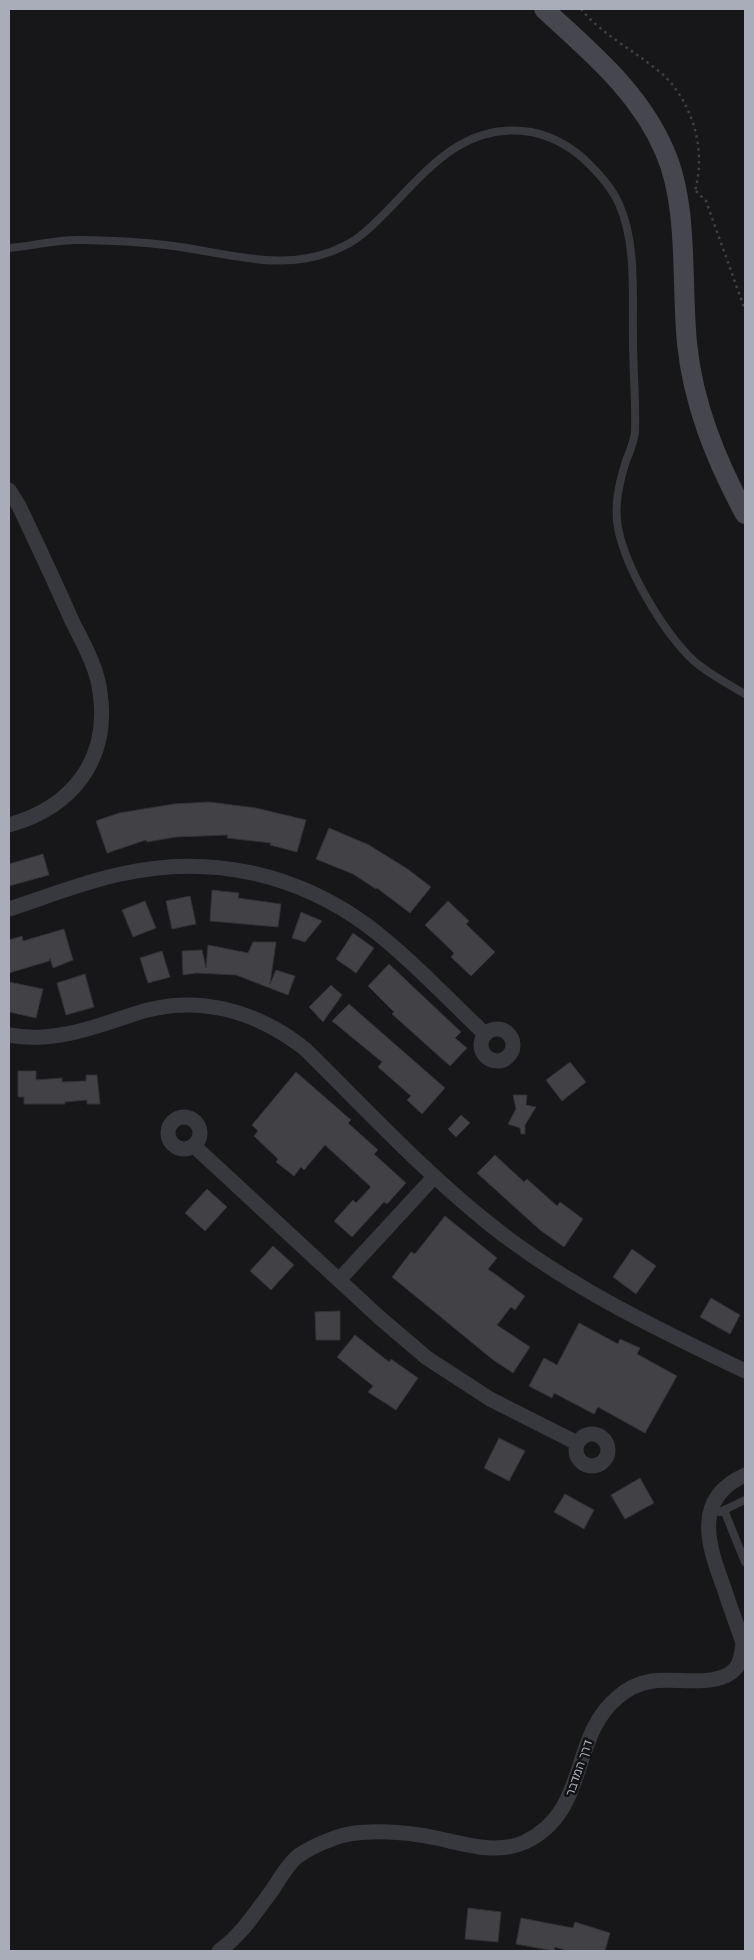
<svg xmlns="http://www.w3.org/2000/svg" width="754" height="1960" font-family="Arial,'Noto Sans Hebrew',sans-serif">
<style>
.building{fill:#424246;stroke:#323135}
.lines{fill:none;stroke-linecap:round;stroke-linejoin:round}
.path{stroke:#3e4045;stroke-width:2.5;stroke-dasharray:2.5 4;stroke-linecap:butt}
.lane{stroke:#38393e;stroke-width:8}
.street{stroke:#38393e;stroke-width:15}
.secondary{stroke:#46474e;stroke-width:20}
.labels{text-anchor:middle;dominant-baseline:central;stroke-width:5;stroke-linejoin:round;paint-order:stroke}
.street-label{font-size:12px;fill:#a9adb9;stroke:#121214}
</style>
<rect width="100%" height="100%" fill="#171719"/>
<g class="building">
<path d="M209,802L256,808L306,820L297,852L270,845L271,843L227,838L228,835L176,837L147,842L146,840L107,853L96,821L119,813L174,804Z"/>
<path d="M329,828L369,845L409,870L431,887L410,913L377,888L376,889L353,874L316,859Z"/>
<path d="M43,854L49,875L9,886V864Z"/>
<path d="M212,890L239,893L238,898L281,904L278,927L210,921Z"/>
<path d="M190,896L196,924L172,929L166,901Z"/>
<path d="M145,901L156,928L133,937L122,910Z"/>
<path d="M448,901L469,921L466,924L495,952L471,976L451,957L454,953L425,925Z"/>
<path d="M301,912L322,921L305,942L292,938Z"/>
<path d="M64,929L73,960L53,968L50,958L49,961L9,973V940L22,936L23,941Z"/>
<path d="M353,933L374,948L356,973L336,959Z"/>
<path d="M253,942H276L270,984L276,970L295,976L288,995L236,975L196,973L183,975L182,951L202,950L206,968L208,945L248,953Z"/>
<path d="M162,951L170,977L148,983L140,958Z"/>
<path d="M389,964L461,1032L455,1038L467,1048L450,1066L392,1014L394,1012L368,986Z"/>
<path d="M85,974L94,1007L66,1015L57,983Z"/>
<path d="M9,982L43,989L36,1018L9,1012Z"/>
<path d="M331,985L342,995L323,1022L309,1007Z"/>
<path d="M349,1004L445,1088L422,1114L407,1100L411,1096L378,1067L382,1062L332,1021Z"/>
<path d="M570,1062L586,1082L562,1101L546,1080Z"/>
<path d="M18,1071H36V1080L62,1078V1082L86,1081V1075H97L100,1104H87V1100L65,1102V1104H24V1097H18Z"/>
<path d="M296,1072L351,1120L348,1123L378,1150L374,1154L406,1183L387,1204L384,1202L352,1237L334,1221L353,1200L356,1203L371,1187L325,1145L304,1170L301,1167L294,1176L276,1162L278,1159L254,1136L258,1131L252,1125Z"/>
<path d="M513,1095H527L526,1105L536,1107L525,1125V1134H521L520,1128L508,1124L516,1109Z"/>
<path d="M461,1115L470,1123L456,1137L448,1129Z"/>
<path d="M495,1155L524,1182L527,1179L557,1206L560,1202L583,1219L564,1247L540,1230L477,1173Z"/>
<path d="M207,1189L227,1207L205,1231L185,1213Z"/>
<path d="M445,1216L497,1258L488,1269L525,1296L515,1310L511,1307L497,1325L530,1347L513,1373L492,1359L392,1277L411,1252L415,1254Z"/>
<path d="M273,1246L294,1265L271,1290L250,1271Z"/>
<path d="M632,1249L656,1266L636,1294L613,1277Z"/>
<path d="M711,1298L740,1315L730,1334L700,1317Z"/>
<path d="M340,1311V1340H316L315,1312Z"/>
<path d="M579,1323L618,1344L620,1339L640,1348L637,1354L677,1376L645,1433L598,1407L594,1414L554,1393L552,1398L529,1386L544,1358L557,1365Z"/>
<path d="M355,1335L389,1362L391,1359L418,1378L396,1410L368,1392L373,1386L337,1357Z"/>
<path d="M499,1438L525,1451L509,1481L484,1468Z"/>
<path d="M640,1478L654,1503L625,1519L611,1495Z"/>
<path d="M565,1494L594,1510L584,1529L554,1512Z"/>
<path d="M468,1908L501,1912L498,1942L465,1939Z"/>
<path d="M521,1918L573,1928L575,1922L610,1933L605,1951H568L555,1947L554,1951L516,1944Z"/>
</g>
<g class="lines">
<g class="path">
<path d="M581,9C597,29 622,44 643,59C652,66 665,75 672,84C696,115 705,153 695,191"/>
<path d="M696,191L706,201L745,310"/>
</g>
<g class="lane">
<path d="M9,248C34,246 57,239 82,240C117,241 153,242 187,248C241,257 292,272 344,246C361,238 374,224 387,211C428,169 465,121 531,132C553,136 575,149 590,165C601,176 613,190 619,204C637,244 632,296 633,339C633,369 636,401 635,432C634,442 630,451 626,461C619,483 614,505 618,528C626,569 663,632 694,661C709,674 728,684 745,694"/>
<path d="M724,1510L745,1562"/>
<path d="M720,1512L745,1500"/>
</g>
<g class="street">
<path d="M9,490L19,506C37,544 55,582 72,621C83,643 97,667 100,692C110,759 73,807 9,825"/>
<path d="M9,909C46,897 83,882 121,874C209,854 296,873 368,926C410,958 447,998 485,1034"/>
<circle cx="497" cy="1045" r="16"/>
<path d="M9,1035C53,1043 93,1028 134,1014C195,993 256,1010 305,1049C366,1109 425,1173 492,1226C569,1287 657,1329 745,1371"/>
<circle cx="184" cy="1133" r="16"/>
<path d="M194,1146L380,1318L427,1358L490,1399L577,1443"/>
<path d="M339,1280L434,1177"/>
<circle cx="592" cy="1450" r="16"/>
<path d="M219,1951C242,1934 256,1912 273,1889C280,1878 288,1864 298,1856C308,1849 321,1843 332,1839C359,1827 408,1832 436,1838C465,1844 497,1855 525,1842C590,1811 569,1737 618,1697C627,1689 640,1683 652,1681C675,1677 719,1689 736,1668C741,1662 742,1652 743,1643C737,1625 730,1607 724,1588C708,1545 692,1499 745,1475"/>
</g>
<path class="secondary" d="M544,9C590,52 640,92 665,152C689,207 681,283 687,343C693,404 716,460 745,514"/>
</g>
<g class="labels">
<g class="street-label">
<text transform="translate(579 1768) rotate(-71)">דרך המדבר</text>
</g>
</g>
<rect width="754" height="1960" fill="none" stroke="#a9adb9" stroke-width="20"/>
</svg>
